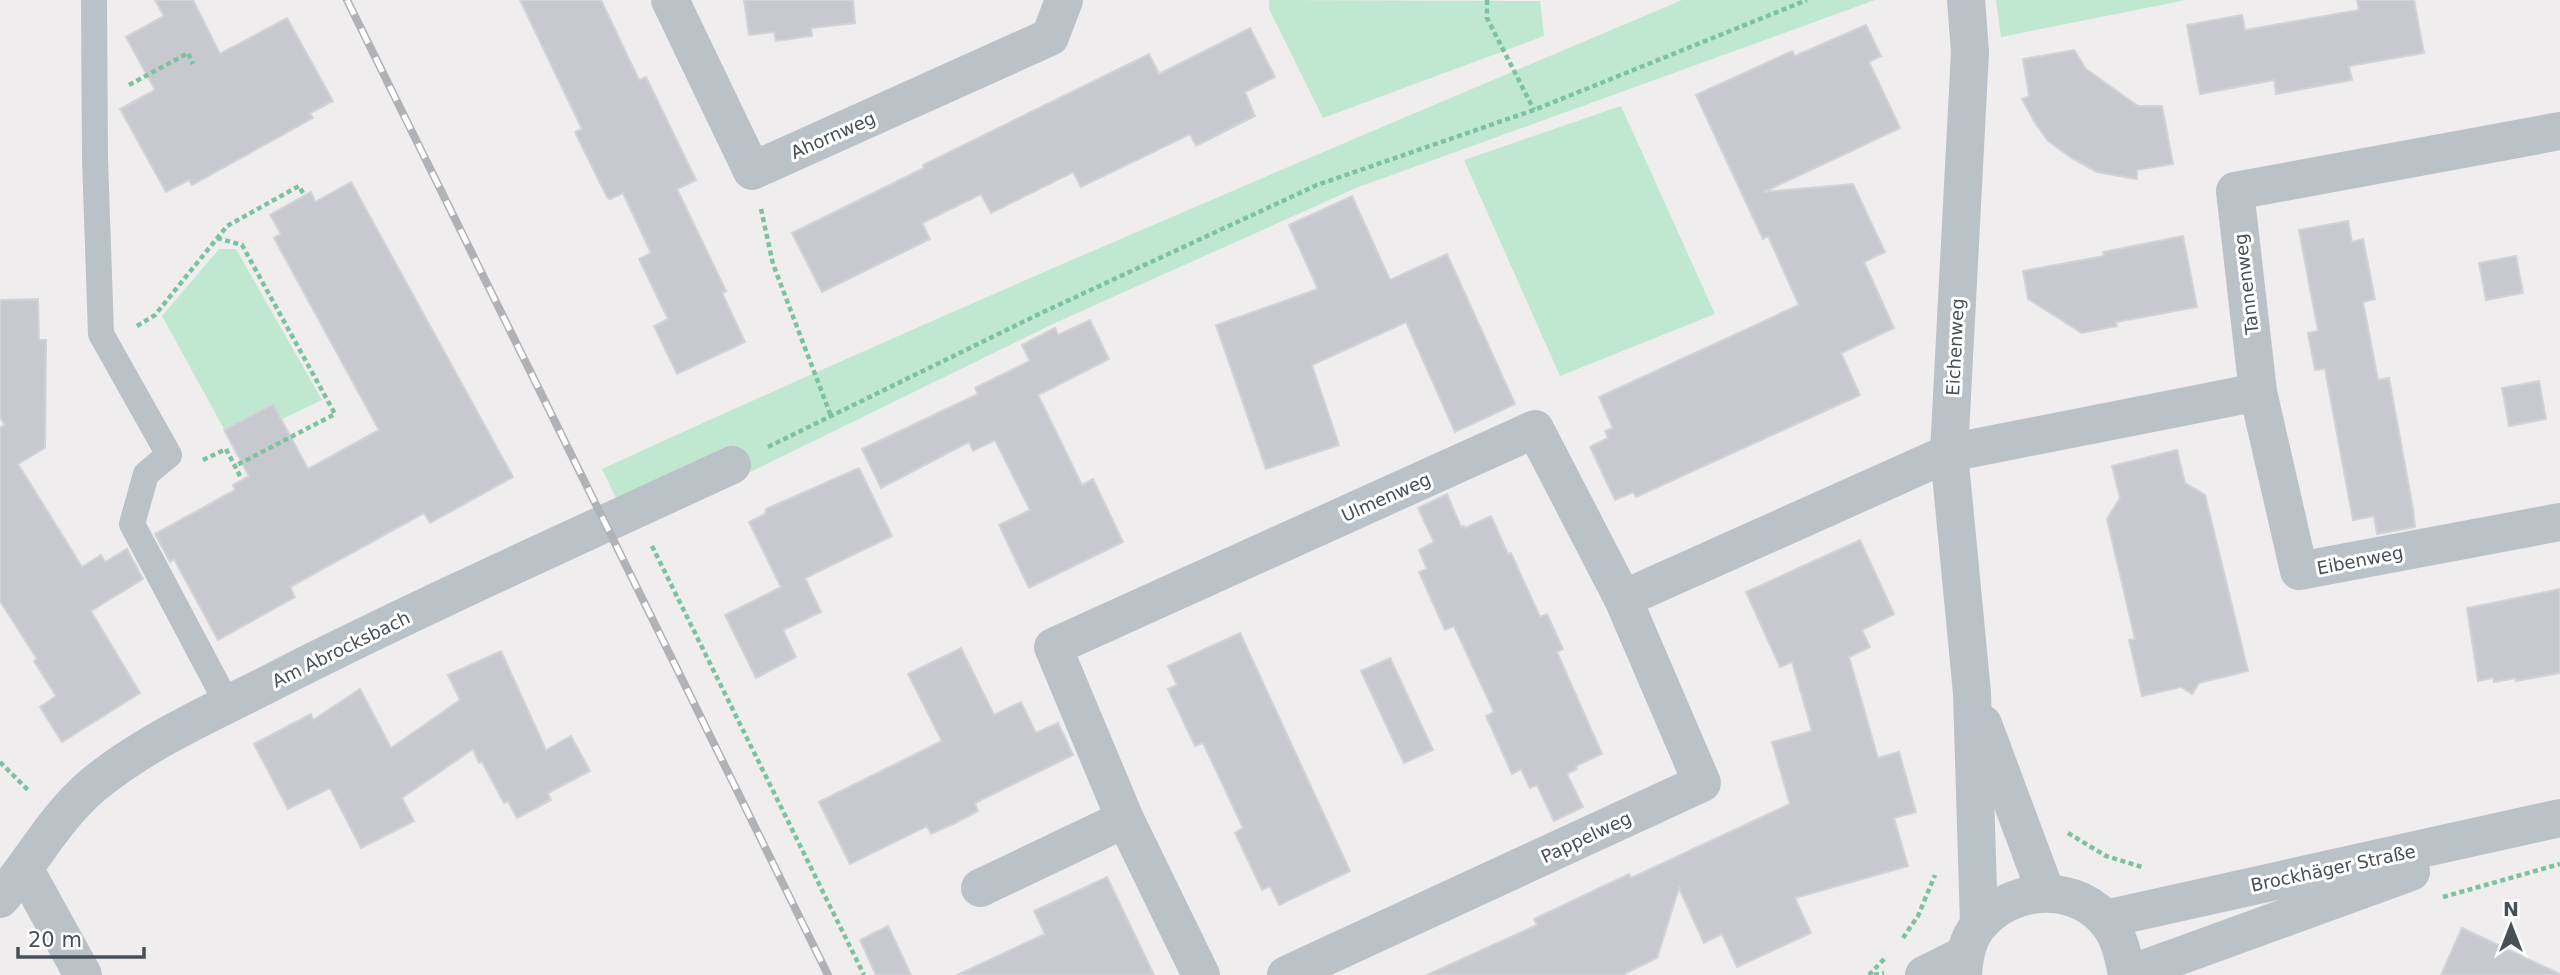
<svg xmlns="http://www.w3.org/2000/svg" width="2560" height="975" font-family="'DejaVu Sans',sans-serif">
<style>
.green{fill:#c0e8d0}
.building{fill:#c7c9cf;stroke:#d1d3d7;stroke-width:2}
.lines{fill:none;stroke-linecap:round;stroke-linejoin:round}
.path{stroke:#7cc2a0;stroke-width:4.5;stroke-dasharray:5 3.5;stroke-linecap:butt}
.service{stroke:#bac1c7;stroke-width:26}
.minor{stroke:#bac1c7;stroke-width:38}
.tertiary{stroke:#bac1c7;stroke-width:38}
.rail-casing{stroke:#b0b2b6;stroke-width:8}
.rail{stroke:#fff;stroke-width:5;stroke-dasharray:16;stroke-linecap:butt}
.labels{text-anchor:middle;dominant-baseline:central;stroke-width:6;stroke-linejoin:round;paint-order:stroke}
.street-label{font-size:18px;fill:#474f57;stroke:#fff}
</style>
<rect width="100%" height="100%" fill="#efeded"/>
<g class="green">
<path d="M1269,0L1540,1L1544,36L1323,118L1269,9Z"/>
<path d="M1682,0H1875L1356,188L1055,323L738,478L619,504L602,469C959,305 1321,153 1682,0Z"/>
<path d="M1996,0H2186L2001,37Z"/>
<path d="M1621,106L1715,314L1560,376L1464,160Z"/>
<path d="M219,249H236L322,400L282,419L273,403L224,429L162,316Z"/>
</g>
<g class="building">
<path d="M155,0H193L220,54L287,18L333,101L310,113L313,118L192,185L189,180L166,192L120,109L155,90L126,37L164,16Z"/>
<path d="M520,0H601L639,80L646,77L696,180L677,189L726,291L722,293L745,342L677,374L654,326L668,319L639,259L651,253L623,193L610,199L607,197L575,132L582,129Z"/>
<path d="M744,0H853L855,23L811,28L812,36L776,41L774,32L749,35Z"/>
<path d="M2357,0H2414L2424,53L2349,66L2352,80L2276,94L2274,80L2200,94L2187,25L2242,15L2245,30L2359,10Z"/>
<path d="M1866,25L1881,56L1869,62L1900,128L1764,192L1853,184L1885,252L1864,262L1894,328L1841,353L1860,395L1636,497L1633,492L1615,500L1590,447L1608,438L1605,431L1613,428L1599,397L1799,305L1768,236L1763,239L1696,95L1792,51L1795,56Z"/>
<path d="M1250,28L1275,77L1245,92L1255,116L1196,146L1190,134L1081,187L1073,172L991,213L981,194L922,223L930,239L822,292L792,233L924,168L923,165L1149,54L1159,74Z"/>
<path d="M2074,50L2086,69L2138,106H2162L2173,164L2137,170V179L2097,172L2073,159L2048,141L2034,121L2022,99L2029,96L2023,59Z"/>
<path d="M351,182L513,477L430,523L424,513L290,587L295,597L218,640L174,559L170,562L155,534L235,490L233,485L249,476L224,430L273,404L308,469L379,430L274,238L281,234L270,215L311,192L315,202Z"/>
<path d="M1352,196L1390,280L1447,254L1515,404L1455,432L1406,322L1312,365L1339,445L1266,469L1216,325L1318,289L1289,225Z"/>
<path d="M2348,221L2352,242L2363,239L2375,299L2363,302L2370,338L2378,380L2389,378L2413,509L2415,527L2377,534L2374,516L2353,520L2325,369L2315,370L2308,333L2318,331L2299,230Z"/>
<path d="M2183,236L2197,307L2116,322L2117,326L2082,333L2028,299L2023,271L2104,256L2103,252Z"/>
<path d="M2516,256L2523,293L2486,300L2479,263Z"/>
<path d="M38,299L39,340H46L45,448L18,464L82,567L101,555L105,562L127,549L143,579L91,611L140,693L62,742L40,707L56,696L34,661L37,659L0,601V428L5,425L0,417V300Z"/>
<path d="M1090,320L1109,359L1038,395L1082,485L1093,479L1123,542L1029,588L999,525L1030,510L995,440L973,451L969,442L881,488L862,449L978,394L975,388L1030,361L1022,345L1055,328L1058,335Z"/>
<path d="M2539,381L2546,419L2509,426L2502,388Z"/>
<path d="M2177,450L2185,483L2205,495L2248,671L2199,683L2192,694L2181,687L2142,696L2129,640L2135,639L2107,519L2120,498L2112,466Z"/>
<path d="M859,468L892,536L805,578L821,612L783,630L796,657L756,678L725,615L781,587L749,522L765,514L766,509Z"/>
<path d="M1447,494L1461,527L1464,526L1465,528L1491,516L1508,554L1511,553L1540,617L1547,614L1563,649L1557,652L1602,754L1576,766L1577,769L1567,774L1583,807L1554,821L1537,785L1530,788L1521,769L1512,774L1486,716L1494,712L1454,626L1445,630L1419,572L1427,569L1419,550L1434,542L1418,508Z"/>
<path d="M1860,540L1894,614L1862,630L1870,647L1849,657L1878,758L1899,752L1916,812L1894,818L1908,866L1795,898L1811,933L1737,967L1722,934L1704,943L1679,888L1657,958L1622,975H1427L1537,925L1534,919L1629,874L1631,878L1790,804L1772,742L1812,731L1792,662L1780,667L1746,592Z"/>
<path d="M2560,589V673L2516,681L2515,678L2494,682L2493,678L2478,681L2467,608Z"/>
<path d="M1240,633L1350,871L1279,905L1270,886L1262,890L1235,833L1243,828L1222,783L1203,743L1195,746L1168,689L1177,685L1168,666Z"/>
<path d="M961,648L994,715L1021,702L1036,733L1058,723L1073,755L975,803L978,811L955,823L931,834L927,826L850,864L819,802L942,741L908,674Z"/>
<path d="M501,651L546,750L571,736L590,771L548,793L551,800L517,818L508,801L504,803L482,762L479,763L473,749L402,798L414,821L361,848L330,788L288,809L254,744L311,714L313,720L360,689L391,748L460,700L448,675Z"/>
<path d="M1390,658L1433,750L1404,763L1361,671Z"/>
<path d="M1107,877L1154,975H957L1045,934L1034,911Z"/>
<path d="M888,926L911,975H876L860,940Z"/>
<path d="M2462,928L2560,974V975H2441Z"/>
</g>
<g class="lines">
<g class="path">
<path d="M1487,0V18L1534,110"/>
<path d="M129,85L188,53L193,64"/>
<path d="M761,209L773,264L831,416"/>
<path d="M217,238L242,245L335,414L235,466"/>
<path d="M137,326L155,315L227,226L299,186L304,195"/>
<path d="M768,447L1039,314L1317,185L1534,110L1807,0"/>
<path d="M203,460L226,449L241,478"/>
<path d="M652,546L864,975"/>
<path d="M0,762L30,792"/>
<path d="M2068,833L2106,856L2142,867"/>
<path d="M2443,897L2560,864"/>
<path d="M1903,938L1918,916L1935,875"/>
<path d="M1869,975L1885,958"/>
<path d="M1874,975L1884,973"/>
</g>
<path class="service" d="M94,0L95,159L101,334L169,455L146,474L132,524L228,705"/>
<g class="minor">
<path d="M670,0L752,171L1050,37L1064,0"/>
<path d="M1966,0L1970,52L1949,453L1972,693L1979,924"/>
<path d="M2560,131L2235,191L2258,392L2299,571L2560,522"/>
<path d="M1623,599L1949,453L2258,392"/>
<path d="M1983,724L2046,893"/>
<path d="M1125,819L1201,975"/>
<path d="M25,870L83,975"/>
<path d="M980,888L1125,819L1053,647L1535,429L1623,599L1702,783L1286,975"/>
<path d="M0,899C32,862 55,817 93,785C150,738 221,709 286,675C433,601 583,534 732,465"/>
</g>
<g class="tertiary">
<path d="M2105,919L2560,818"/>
<path d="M1924,975L1964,955"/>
<path d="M1963,975C1964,957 1967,939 1979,925C2009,888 2069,882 2103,917C2119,933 2123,954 2127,975"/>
<path d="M2127,975L2411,872"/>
</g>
<g class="rail-casing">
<path id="rail" d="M347,0L828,975"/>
</g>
<use href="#rail" class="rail"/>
</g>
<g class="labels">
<g class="street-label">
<text transform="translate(833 135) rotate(-24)">Ahornweg</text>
<text transform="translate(2246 284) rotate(-97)">Tannenweg</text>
<text transform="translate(1955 347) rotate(-87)">Eichenweg</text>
<text transform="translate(1386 497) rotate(-24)">Ulmenweg</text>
<text transform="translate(2360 560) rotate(-11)">Eibenweg</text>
<text transform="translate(341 649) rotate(-26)">Am Abrocksbach</text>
<text transform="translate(1586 837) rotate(-25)">Pappelweg</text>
<text transform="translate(2333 868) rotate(-12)">Brockhäger Straße</text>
</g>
</g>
<g transform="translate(2511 926)" stroke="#ffffff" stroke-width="5" paint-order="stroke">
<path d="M0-5L12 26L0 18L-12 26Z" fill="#474f57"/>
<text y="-10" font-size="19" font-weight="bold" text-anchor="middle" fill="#474f57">N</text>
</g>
<path d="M18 947v10h126v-10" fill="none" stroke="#474f57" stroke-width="3.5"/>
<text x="28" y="947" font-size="21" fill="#474f57" stroke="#ffffff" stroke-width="5" paint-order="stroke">20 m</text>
</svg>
